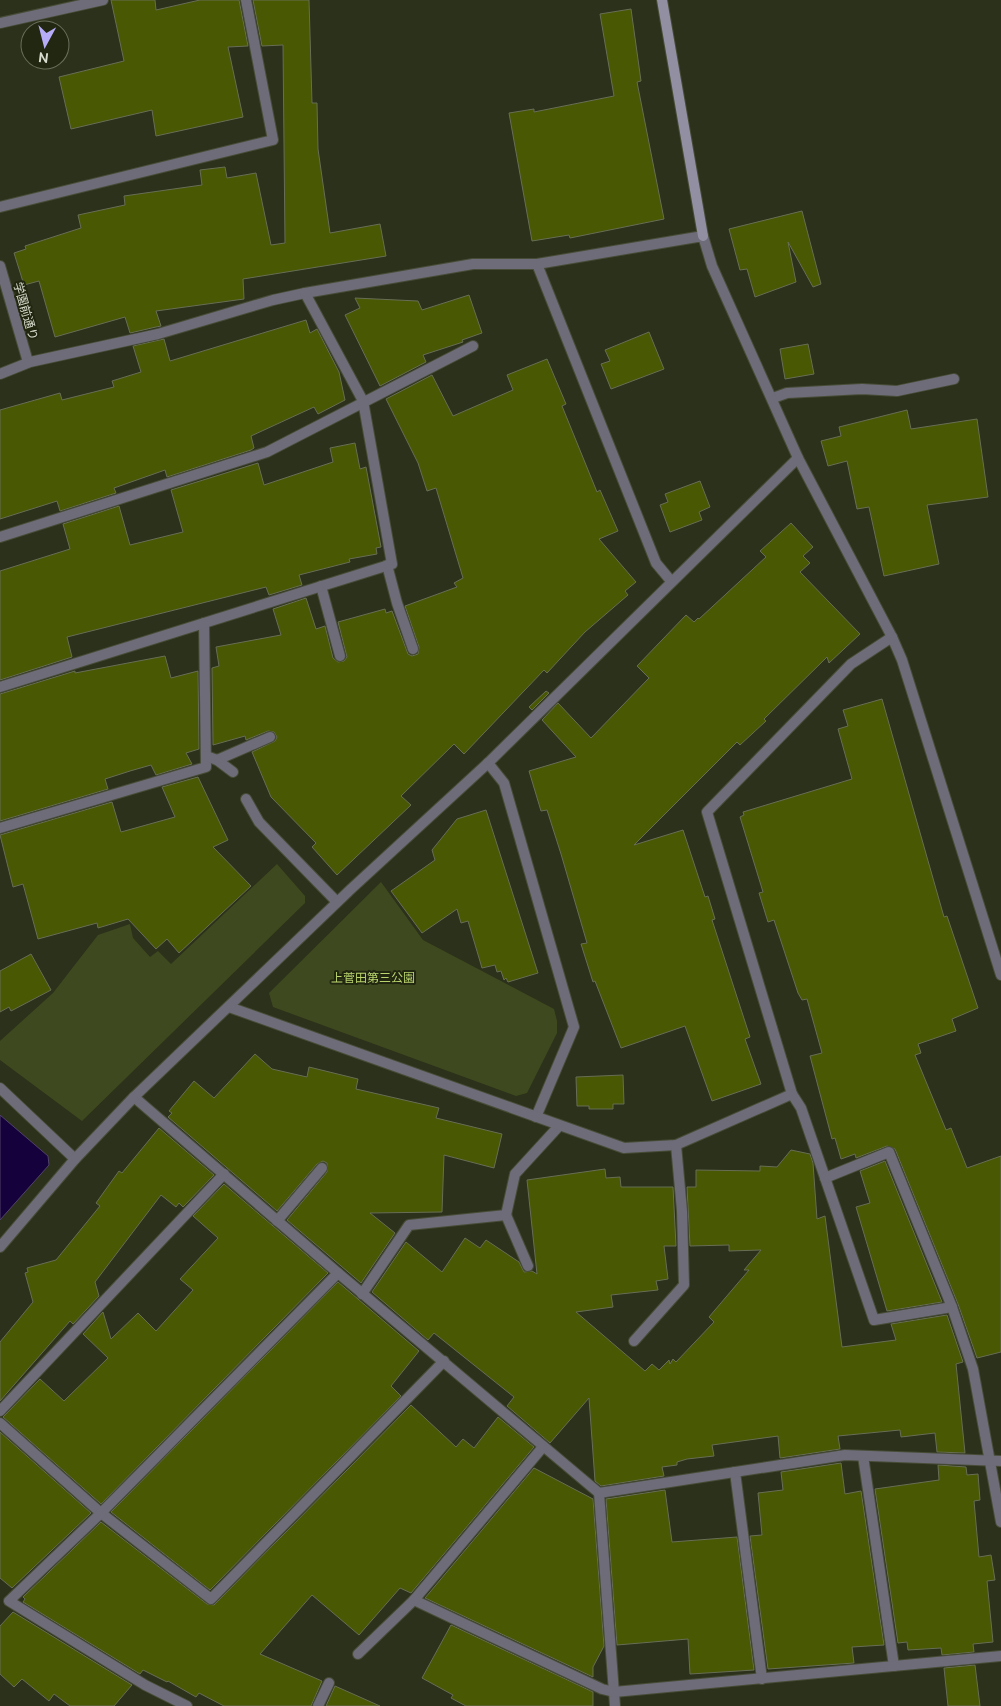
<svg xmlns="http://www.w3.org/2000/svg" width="1001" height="1706" font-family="Ubuntu,'Noto Sans JP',sans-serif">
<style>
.green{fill:#3f491f}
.water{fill:#15013b;stroke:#504367}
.building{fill:#485803;stroke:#676e55}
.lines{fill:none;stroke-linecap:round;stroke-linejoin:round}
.lane-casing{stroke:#474c37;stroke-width:12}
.street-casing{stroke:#474c37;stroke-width:12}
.secondary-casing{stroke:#474c37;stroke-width:12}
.lane{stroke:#6d6c78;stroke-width:10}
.street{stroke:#6d6c78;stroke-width:10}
.secondary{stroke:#918fa1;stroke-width:10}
.labels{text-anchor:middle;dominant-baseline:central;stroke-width:4;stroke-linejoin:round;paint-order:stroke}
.street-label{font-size:12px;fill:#d8dcce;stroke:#212710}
.park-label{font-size:12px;fill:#b9d36d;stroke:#212710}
</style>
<rect width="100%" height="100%" fill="#2b311a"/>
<g class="green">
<path d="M277,864L305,896V903L82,1121L0,1060V1041L53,993L98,935L130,924L133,938L150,957L158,951L171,964Z"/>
<path d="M381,882L423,940L554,1009L557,1021V1033L527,1093L516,1096L273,1007L269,993Z"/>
</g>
<path class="water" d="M0,1115L48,1156L49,1165L0,1220Z"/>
<g class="building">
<path d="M111,0H155L156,10L200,0H239L248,46L228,47L243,117L156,136L152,110L71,129L59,77L124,61Z"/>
<path d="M253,0H309L312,103H317L318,149L330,233L380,224L386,256L243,279L244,299L156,311L161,326L156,327L130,333L125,317L55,337L39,281L24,285L14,253L26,249L25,246L81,228L78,215L125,205L124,196L202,185L200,170L225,167L227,178L256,173L271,245L285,243L283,45L262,46Z"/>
<path d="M631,9L641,81L637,82L664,219L570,238L569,235L532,241L509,113L534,109V112L614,96L600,14Z"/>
<path d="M802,211L821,284L813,287L788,242L796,282L755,297L747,269L740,270L729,229Z"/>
<path d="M469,295L482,333L462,340L463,342L423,355L426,362L380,386L345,315L360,308L355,298L418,301L422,310Z"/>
<path d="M306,320L310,333L317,329L339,372L345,400L318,414L314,407L251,436L254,448L251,450L167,477L165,470L114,488L116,493L60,511L57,501L0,519V410L60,393L62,400L114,387L112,381L141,372L133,346L164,339L170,361Z"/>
<path d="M649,332L664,369L611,389L601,364L610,361L605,350Z"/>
<path d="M808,344L814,374L785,379L780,349Z"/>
<path d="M547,359L566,404L562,406L597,492L600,490L618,531L599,539L636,582L625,591L628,595L585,632L547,673L544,670L464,754L454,744L401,796L411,805L337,875L312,847L316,843L271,797L252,752L275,741L277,737L274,732L268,731L246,740L245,736L213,745L212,668L219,666L216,647L281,635L273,609L306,598L316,629L325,626L333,658L338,662L344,661L347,657L338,622L385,609L386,613L392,611L408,654L412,656L418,654L419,647L405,606L457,587L454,583L463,578L436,488L427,491L418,463L386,399L432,375L453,416L513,390L507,375Z"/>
<path d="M907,410L911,429L977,419L988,497L927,505L939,564L884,576L869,507L857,509L847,461L828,466L821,441L841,436L839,427Z"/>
<path d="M355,443L360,469L366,467L381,547L376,548L377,554L349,559L350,562L299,575L302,585L269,595L266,587L67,637L72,657L0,680V571L70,549L63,524L119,506L130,545L183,532L171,490L258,463L264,485L333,462L330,448Z"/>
<path d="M700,481L710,507L699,512L702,520L670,532L660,505L668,502L665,494Z"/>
<path d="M791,523L813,547L803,556L810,563L800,572L860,634L829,663L827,657L764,719L766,721L740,745L737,742L634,845L683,830L705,897L708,896L715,919L712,920L750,1037L745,1039L761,1084L712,1101L685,1026L621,1048L595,981L593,982L581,944L587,943L561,854L547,810L541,811L529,771L576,757L542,720L558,703L591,738L649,678L637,666L686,615L694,622L698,618L699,619L766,557L760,551Z"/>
<path d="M165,656L171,678L198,671L199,749L186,753L192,764L156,775L151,765L130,771L105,779L108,789L0,821V694L75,671V673Z"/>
<path d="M546,691L549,693L532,710L529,707Z"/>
<path d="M882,699L944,917L947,916L978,1008L952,1019L956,1031L918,1044L921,1053L915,1055L946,1130L951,1128L967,1168L1001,1156V1352L977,1358L958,1304L895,1149L887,1146L856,1158L855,1154L841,1159L835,1138L832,1139L810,1056L822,1053L807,999L802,1000L798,993L774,920L768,922L759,893L763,892L740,817L744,815L743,812L852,779L838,729L848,726L843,710Z"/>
<path d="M198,777L228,840L213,847L251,886L179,953L167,939L156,949L128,919L98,928L97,923L38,939L23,884L13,887L0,835L112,802L121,832L175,817L162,787Z"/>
<path d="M486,810L538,973L508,982L506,978L504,980L501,971L497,972L495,965L482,968L468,921L461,923L457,909L422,933L391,891L435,860L432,850L457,819Z"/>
<path d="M31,954L51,990L11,1011L9,1007L0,1012V971Z"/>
<path d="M255,1054L272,1069L307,1077L309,1067L358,1079L356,1089L439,1108L436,1118L502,1134L494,1168L444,1155L442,1212L370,1213L395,1233L361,1283L287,1220L327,1172V1163L323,1161L317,1164L277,1211L168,1117L172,1113L169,1111L194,1081L214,1098Z"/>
<path d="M623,1075L624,1104H613V1109H589V1106H577L576,1077Z"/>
<path d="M159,1128L214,1175L183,1207L179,1203L176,1207L161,1195L95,1282L99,1296L73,1324L70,1321L0,1401V1342L33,1302L25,1273L28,1272L27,1268L56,1260L100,1206L96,1203L119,1171L122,1173Z"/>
<path d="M791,1150L810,1154L813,1163L817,1219L825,1216L842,1347L896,1340L891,1324L947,1315L963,1362L956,1364L965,1453L937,1452L935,1433L901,1437L900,1430L838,1436L840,1449L780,1458L778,1436L712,1445L714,1456L687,1459L677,1462V1465L662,1467L664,1476L601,1486L595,1481L589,1398L550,1443L507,1406L514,1397L434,1333L428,1340L372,1292L406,1242L442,1272L465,1238L480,1248L486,1240L519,1262L524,1272L532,1271L537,1274L527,1180L605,1169L606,1178L620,1177L621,1187H673L676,1246H664L668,1279L656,1281L658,1290L611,1295L613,1307L576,1312L645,1371L652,1364L659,1370L669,1360L670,1364L673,1359L676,1362L714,1322L709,1317L749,1270H744L761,1250L729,1251V1245L690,1246L687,1187H696V1170L760,1171V1166L777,1167Z"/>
<path d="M885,1161L942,1302L887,1311L856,1207L870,1203L860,1171Z"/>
<path d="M224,1184L328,1273L101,1504L3,1417L40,1379L64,1401L108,1358L83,1334L103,1312L111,1339L138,1313L156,1331L193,1290L180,1279L218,1238L193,1216Z"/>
<path d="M338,1282L419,1351L391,1386L401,1396L210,1590L111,1512Z"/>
<path d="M411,1405L456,1447L463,1439L474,1448L498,1417L534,1447L411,1593L400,1588L359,1635L312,1595L260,1654L322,1681L311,1706H224L199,1693L196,1697L168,1681L167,1682L143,1670L140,1674L23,1602L25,1599L23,1597L101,1522L207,1604L214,1605Z"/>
<path d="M0,1432L91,1513L12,1588L0,1578Z"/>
<path d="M841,1463L845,1494L861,1491L884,1645L852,1647L854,1663L768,1669L750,1536L762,1535L758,1493L783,1490L781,1472Z"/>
<path d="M938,1465L966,1467L967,1475L978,1474L980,1500L974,1501L979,1557L991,1555L995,1580L987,1581L993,1642L973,1644L974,1652L942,1655L941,1648L908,1650L907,1642L898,1643L875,1489L939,1480Z"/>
<path d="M534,1468L593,1499L604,1646L593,1667V1677L425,1598Z"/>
<path d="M665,1490L672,1542L737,1537L754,1670L690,1674L688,1639L617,1645L606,1499Z"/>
<path d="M13,1612L132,1685L114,1706H70L54,1694L49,1701L22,1679L14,1687L0,1674V1626Z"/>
<path d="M451,1625L593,1692V1706H466L451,1698L453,1695L422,1678Z"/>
<path d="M975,1665L980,1706H948L944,1668Z"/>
<path d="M335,1686L380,1706H326Z"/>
</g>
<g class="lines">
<g class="lane-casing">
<g id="lane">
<path d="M773,398L787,393L862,389L897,391L954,379"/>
<path d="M387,565L397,603L413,649"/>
<path d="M321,586L340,656"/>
<path d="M217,760L270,737"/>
<path d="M0,828L206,767L204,623"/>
<path d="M506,1215L528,1266"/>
<path d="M277,1221L322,1168"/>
<path d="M362,1294L409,1225L506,1215L515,1174L559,1126"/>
</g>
</g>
<g class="street-casing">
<g id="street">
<path d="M0,23L103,0"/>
<path d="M0,207L273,140L246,0"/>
<path d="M537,264L656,563L671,581"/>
<path d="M0,266L28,362"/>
<path d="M0,374L30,362L158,334L273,300L305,293L473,264H537L703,236L712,266L798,458L892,637L902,660L1001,975"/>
<path d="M0,537L267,452L473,346"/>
<path d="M892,637L851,664L707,812L792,1094L801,1108L874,1320L952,1307"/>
<path d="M0,687L392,564L363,401L305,293"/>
<path d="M206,756L217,760L233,772"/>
<path d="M488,763L504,783L574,1027L536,1117"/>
<path d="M246,799L259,822L337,902"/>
<path d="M229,1007L624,1148L676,1145L792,1094"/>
<path d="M0,1088L75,1159"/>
<path d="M134,1097L338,1273L599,1493L615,1706"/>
<path d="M825,1178L889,1152L952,1307L973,1369L1001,1522"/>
<path d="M0,1247L75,1159L134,1097L351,889L488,763L798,458"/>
<path d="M634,1341L684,1285L682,1211L676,1145"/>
<path d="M0,1411L224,1174"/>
<path d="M0,1423L101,1513L211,1599L444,1361"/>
<path d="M863,1456L894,1666"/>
<path d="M735,1472L762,1679"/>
<path d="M599,1493L845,1455L1001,1461"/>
<path d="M414,1600L602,1689L614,1692L1001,1656"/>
<path d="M358,1654L414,1600L542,1448"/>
<path d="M187,1706L145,1685L9,1601L101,1513L338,1273"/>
<path d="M318,1706L329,1683"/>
</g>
</g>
<g class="secondary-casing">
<path id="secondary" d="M662,0L703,236"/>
</g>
<use href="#lane" class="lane"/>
<use href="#street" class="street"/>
<use href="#secondary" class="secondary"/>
</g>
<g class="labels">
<g class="street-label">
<text transform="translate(26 311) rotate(74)">学園前通り</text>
</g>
<g class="park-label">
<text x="373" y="977">上菅田第三公園</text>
</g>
</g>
<g transform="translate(45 45) rotate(187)"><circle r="24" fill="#212710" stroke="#6a6f5c"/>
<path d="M0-4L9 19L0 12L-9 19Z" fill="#b6acf8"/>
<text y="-8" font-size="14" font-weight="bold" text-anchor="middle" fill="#d8dcce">N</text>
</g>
</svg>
